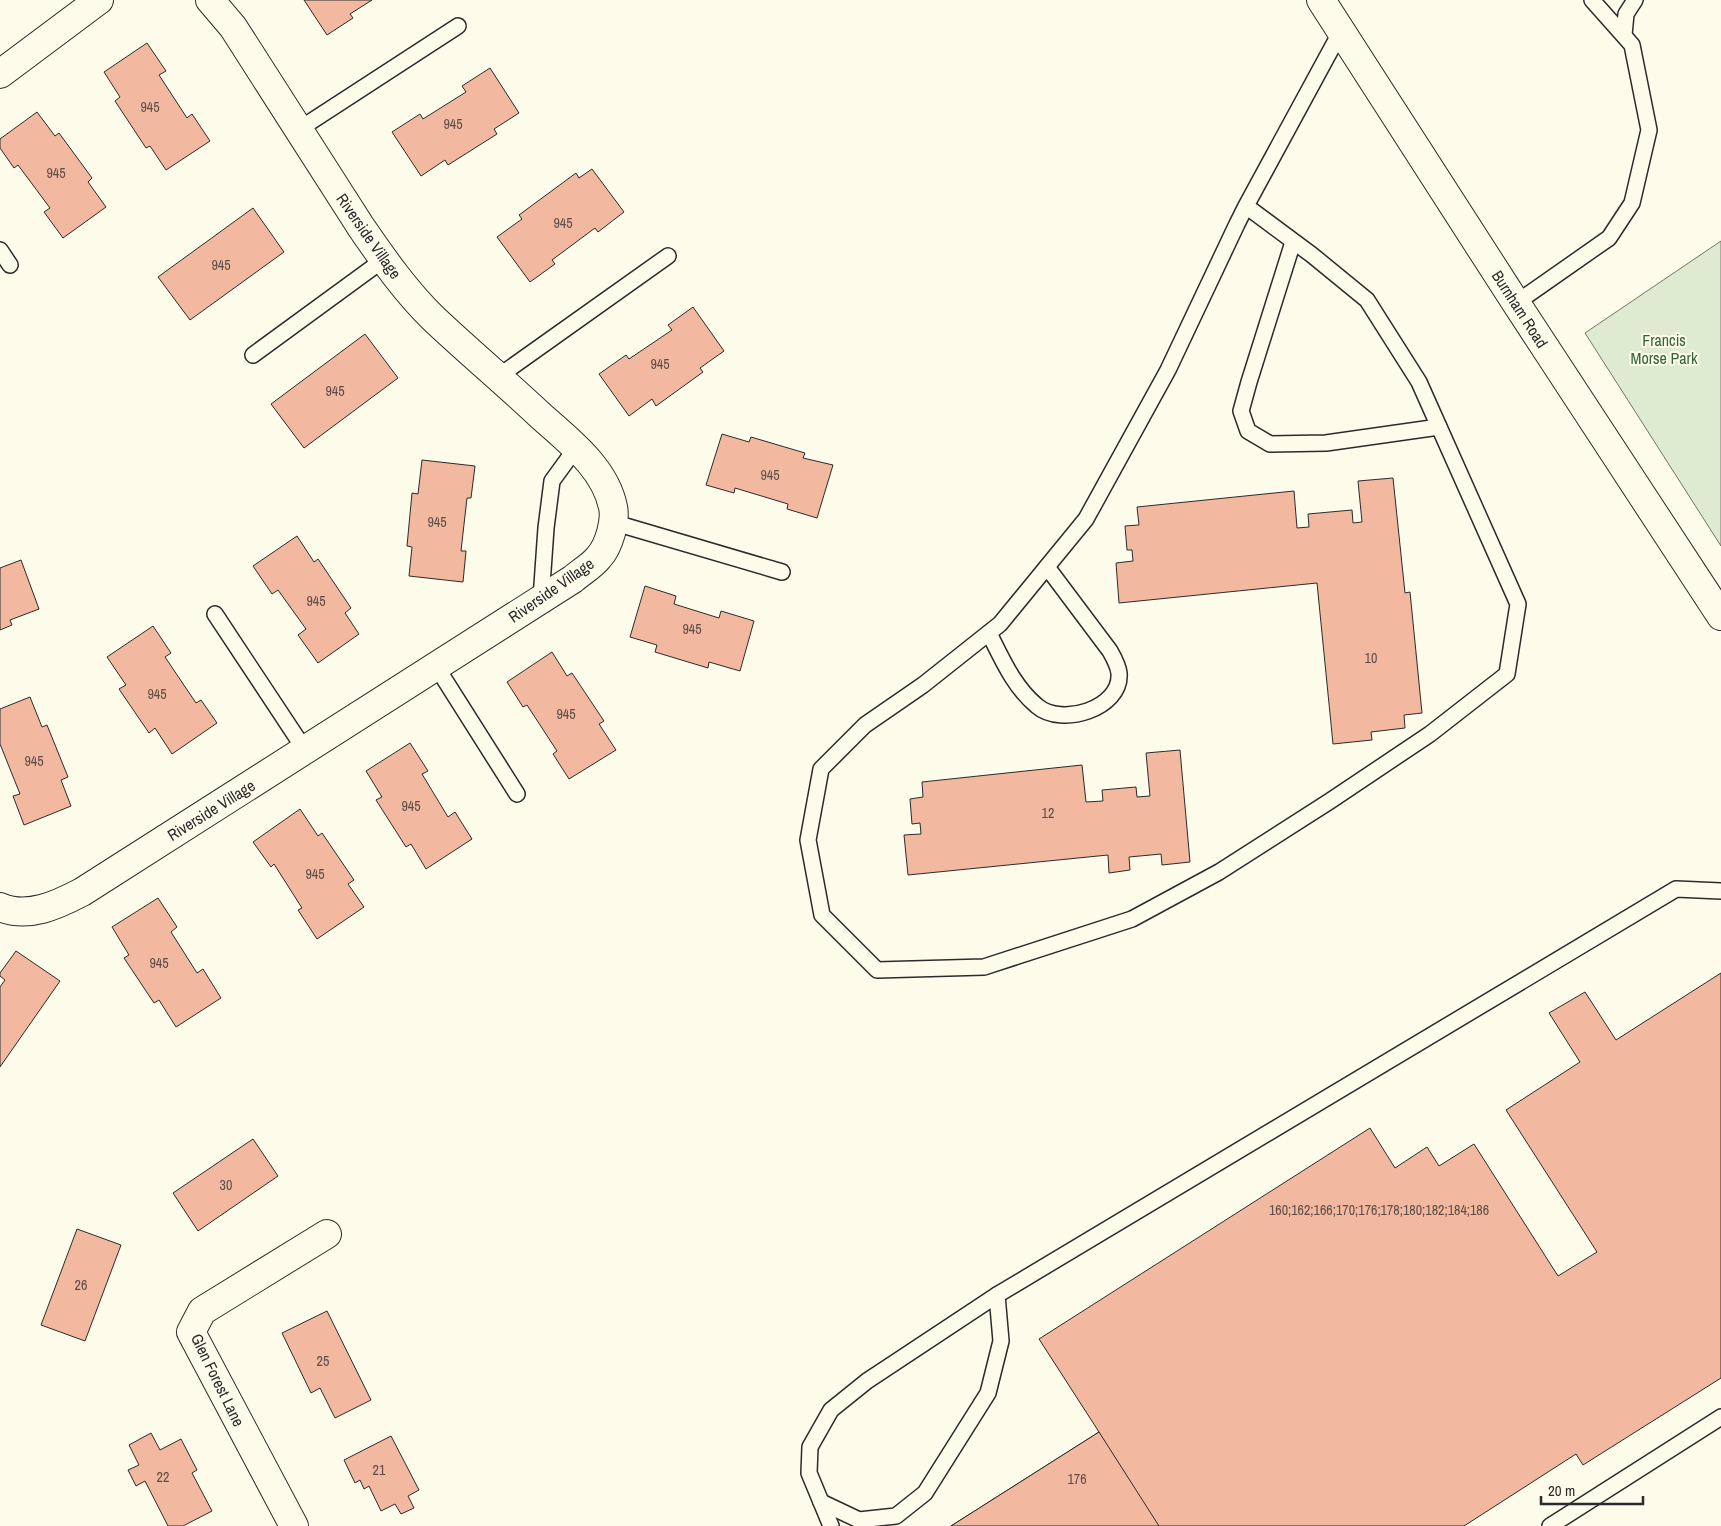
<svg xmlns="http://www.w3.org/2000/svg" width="1721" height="1526" font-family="'Archivo Narrow',sans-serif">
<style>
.green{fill:#deebd1;stroke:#74746e}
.building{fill:#f2b8a0;stroke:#2b2b2b}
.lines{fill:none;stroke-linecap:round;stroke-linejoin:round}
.service-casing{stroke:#2b2b2b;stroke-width:18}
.minor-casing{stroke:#2b2b2b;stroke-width:30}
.tertiary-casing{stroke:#2b2b2b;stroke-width:30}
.service{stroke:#fdfbea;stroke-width:15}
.minor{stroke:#fdfbea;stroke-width:28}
.tertiary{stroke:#fdfbea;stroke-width:28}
.labels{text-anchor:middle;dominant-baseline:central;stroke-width:4;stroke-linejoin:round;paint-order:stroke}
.number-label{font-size:14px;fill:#5d4e48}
.street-label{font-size:16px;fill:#2b2b2b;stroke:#fdfbea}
.park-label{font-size:16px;fill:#34623c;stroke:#fdfbea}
</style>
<rect width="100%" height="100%" fill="#fdfbea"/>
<path class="green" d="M1721,241V546L1585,333Z"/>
<g class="building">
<path d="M304,0H372L350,14L353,18L327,35Z"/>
<path d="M147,43L166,71L159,75L187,118L192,114L210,141L166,170L150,146L146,148L115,101L120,97L104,72Z"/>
<path d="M490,68L519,113L494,129L497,134L448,165L445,160L421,176L392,132L420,114L423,119L466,92L462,86Z"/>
<path d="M37,112L55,136L59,133L92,178L88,182L106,207L63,238L44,212L50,208L18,165L14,168L0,148V139Z"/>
<path d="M592,169L624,212L598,232L595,228L552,260L555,264L530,282L497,237L522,219L519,215L576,173L579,178Z"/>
<path d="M253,208L284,252L190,320L158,277Z"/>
<path d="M693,307L724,351L700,368L703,372L656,406L652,399L629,416L599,374L626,355L629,359L672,330L668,325Z"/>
<path d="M365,334L398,378L304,448L271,404Z"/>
<path d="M722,434L749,442L751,437L805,453L803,458L833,465L817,518L787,509L788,504L735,488L734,493L706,485Z"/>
<path d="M422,460L475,466L471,498H467L461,551H466L463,582L409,576L412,547L407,546L412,493L418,494Z"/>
<path d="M1393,478L1405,593L1410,592L1422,713L1404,715L1405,728L1371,732L1372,740L1333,744L1317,583L1119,603L1116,563L1133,561L1132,550H1127L1125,526L1139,525L1137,507L1294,491L1297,528L1309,527L1308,514L1352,510L1353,523L1362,522L1358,481Z"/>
<path d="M297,536L314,562L318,559L351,608L345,613L359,634L318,663L298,635L306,629L278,590L272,594L253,566Z"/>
<path d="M21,560L39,609L10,620L12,625L0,630V568Z"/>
<path d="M645,586L676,596L674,604L719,618L721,611L754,621L740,671L709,662L708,668L655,652L657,645L630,637Z"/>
<path d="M153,626L171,653L165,657L196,703L201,700L217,723L172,754L155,728L149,733L119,689L126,685L107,657Z"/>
<path d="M552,652L567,676L572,673L604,721L599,724L616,750L569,779L553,754L557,751L527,705L523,707L507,682Z"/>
<path d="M30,697L42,727L47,725L68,777L61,780L71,806L24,825L13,796L20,794L0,744V709Z"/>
<path d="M410,743L428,771L422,774L448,817L455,812L472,839L426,869L411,844L406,847L376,800L382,797L366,771Z"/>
<path d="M1180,750L1190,862L1162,865L1161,854L1129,857L1130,870L1109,873L1108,855L908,875L904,835L921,834L920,823L912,824L910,799L923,797L922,782L1082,765L1086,802L1103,801L1102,790L1136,787L1137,797L1150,796L1146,753Z"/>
<path d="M300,809L318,836L322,833L354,880L348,884L364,907L317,939L298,910L302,908L274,864L271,867L253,842Z"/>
<path d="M158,898L177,927L171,932L197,973L203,969L221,998L176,1027L159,1000L154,1003L124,958L129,955L112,927Z"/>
<path d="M16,951L60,981L0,1067V987L5,980L0,976V973Z"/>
<path d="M1721,973V1378L1583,1465L1576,1454L1464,1526H951L1099,1432L1039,1339L1370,1128L1395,1168L1427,1147L1439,1166L1474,1144L1558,1276L1597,1252L1506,1110L1580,1062L1549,1013L1585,992L1616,1040Z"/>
<path d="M253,1139L278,1176L198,1231L173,1193Z"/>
<path d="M77,1229L121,1245L85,1341L41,1325Z"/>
<path d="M327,1311L371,1400L335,1418L320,1388L311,1393L282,1333Z"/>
<path d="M1099,1432L1159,1526H951Z"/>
<path d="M151,1433L160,1450L181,1439L197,1470L192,1473L212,1511L183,1526H168L145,1481L136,1486L128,1470L139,1465L129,1445Z"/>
<path d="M391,1436L419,1490L408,1496L414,1508L401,1514L395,1504L381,1511L369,1486L364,1489L360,1480L355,1483L344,1460Z"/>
</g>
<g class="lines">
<g class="service-casing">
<g id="service">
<path d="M1624,35L1626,14L1635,0"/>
<path d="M298,130L458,26"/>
<path d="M1246,206L1312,255L1367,300L1419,382L1518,604L1507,674L1430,734L1330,801L1219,872L1132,919L984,967L877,970L822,915L808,840L821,769L865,725L923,685L1000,624L1086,519L1168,370L1237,224L1246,206L1341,31"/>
<path d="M1293,242L1249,382L1241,411L1248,431L1270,444L1326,443L1439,427"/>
<path d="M0,250L10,265"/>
<path d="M1516,303L1609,238L1632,203L1649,130L1632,45L1592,0"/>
<path d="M253,355L383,260"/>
<path d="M499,376L668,256"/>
<path d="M612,522L782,572"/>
<path d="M541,599L546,528L552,481L576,448"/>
<path d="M215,614L305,750"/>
<path d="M989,633C1002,659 1014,687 1037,706C1061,727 1122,709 1119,673C1118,665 1114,658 1110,651L1047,567"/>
<path d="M436,666L517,794"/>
<path d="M821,1502L859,1520L896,1516L925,1493L988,1393L1001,1341L997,1295"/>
<path d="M831,1526L809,1473L810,1447L831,1410L867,1381L997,1295L1676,889L1721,891"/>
<path d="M1550,1526L1721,1417"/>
</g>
</g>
<g class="minor-casing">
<g id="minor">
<path d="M0,74L99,0"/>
<path d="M0,907C28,919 57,905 82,892L573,579C581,572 592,566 599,557C609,546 616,521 613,507C605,468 569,441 541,416C506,383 469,352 434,319C406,292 383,259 361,227L233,27L210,0"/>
<path d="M294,1526L191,1332L202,1311L327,1234"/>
</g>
</g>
<g class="tertiary-casing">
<path id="tertiary" d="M1321,0L1516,303L1721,616"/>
</g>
<use href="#service" class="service"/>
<use href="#minor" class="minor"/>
<use href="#tertiary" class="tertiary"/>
</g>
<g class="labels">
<g class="number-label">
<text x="150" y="107">945</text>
<text x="453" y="124">945</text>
<text x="56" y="173">945</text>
<text x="563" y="223">945</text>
<text x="221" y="265">945</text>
<text x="660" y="364">945</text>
<text x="335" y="391">945</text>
<text x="770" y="475">945</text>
<text x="437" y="522">945</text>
<text x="316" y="601">945</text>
<text x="692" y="629">945</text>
<text x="1371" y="658">10</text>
<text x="157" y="694">945</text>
<text x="566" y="714">945</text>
<text x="34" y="761">945</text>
<text x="411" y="806">945</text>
<text x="1048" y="813">12</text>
<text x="315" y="874">945</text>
<text x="159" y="963">945</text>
<text x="226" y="1185">30</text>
<text x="1379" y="1210">160;162;166;170;176;178;180;182;184;186</text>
<text x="81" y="1285">26</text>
<text x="323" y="1361">25</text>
<text x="379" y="1470">21</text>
<text x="163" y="1477">22</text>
<text x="1077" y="1479">176</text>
</g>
<g class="street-label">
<text transform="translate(369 236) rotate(55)">Riverside Village</text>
<text transform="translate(1520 309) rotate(57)">Burnham Road</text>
<text transform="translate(551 590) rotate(-35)">Riverside Village</text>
<text transform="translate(211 810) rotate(-32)">Riverside Village</text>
<text transform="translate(218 1380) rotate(64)">Glen Forest Lane</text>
</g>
<g class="park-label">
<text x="1664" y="340">Francis<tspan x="1664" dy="18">Morse Park</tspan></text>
</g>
</g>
<path d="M1541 1496v8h102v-8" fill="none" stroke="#2b2b2b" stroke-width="2.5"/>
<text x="1548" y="1496" font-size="15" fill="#2b2b2b" stroke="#fdfbea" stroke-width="4" paint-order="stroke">20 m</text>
</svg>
